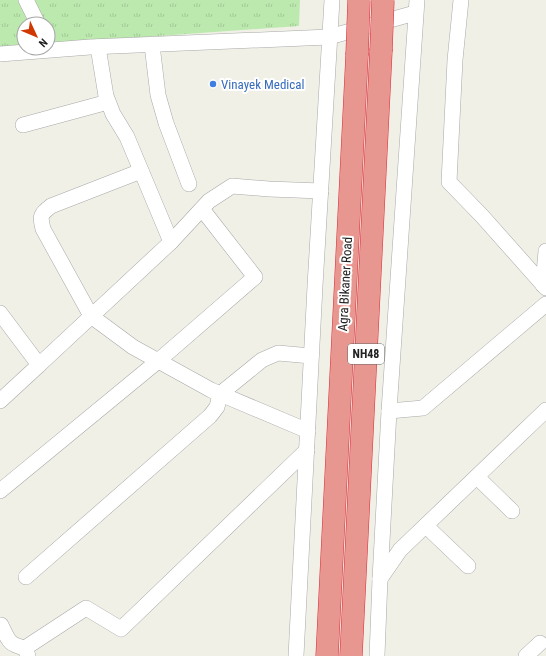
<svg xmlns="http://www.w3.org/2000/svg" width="546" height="656" font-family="'Roboto Condensed',sans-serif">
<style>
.grass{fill:url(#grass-tufts)}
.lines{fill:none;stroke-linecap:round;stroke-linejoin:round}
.minor-casing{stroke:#a8a8a8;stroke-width:16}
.highway-casing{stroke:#dc2836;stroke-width:23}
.minor{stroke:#fff;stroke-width:15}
.highway{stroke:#e89790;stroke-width:22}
.highway-bridge-casing{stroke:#dc2836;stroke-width:23;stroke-linecap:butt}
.highway-bridge{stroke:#e89790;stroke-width:22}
.shop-dot{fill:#3f7fe0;stroke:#fff;stroke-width:1.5}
.labels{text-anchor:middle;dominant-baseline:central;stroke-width:4;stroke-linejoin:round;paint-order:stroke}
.shield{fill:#fff;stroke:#646464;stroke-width:1}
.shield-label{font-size:12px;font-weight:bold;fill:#212121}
.shop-label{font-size:13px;fill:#366cbe;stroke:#fff;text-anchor:start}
.street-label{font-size:13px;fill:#212121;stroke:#fff}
</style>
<defs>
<pattern id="grass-tufts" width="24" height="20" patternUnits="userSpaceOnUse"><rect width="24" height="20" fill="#bceaae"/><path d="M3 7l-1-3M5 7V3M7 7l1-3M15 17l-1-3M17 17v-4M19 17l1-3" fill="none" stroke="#a1c895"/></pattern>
</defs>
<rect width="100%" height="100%" fill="#f1f0e7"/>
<path class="grass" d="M0,0H300L299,26L48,44V24H24V46L0,47Z"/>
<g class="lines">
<g class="minor-casing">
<g id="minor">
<path d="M26,0L38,24"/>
<path d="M461,0L455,60L449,182L482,216L546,288"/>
<path d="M152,45L158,95L166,123L189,184"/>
<path d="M98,47L106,96L113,114L127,137L171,242"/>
<path d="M0,54L90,47L329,37L415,13"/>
<path d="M23,125L108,102"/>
<path d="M141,171L51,206C40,215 40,215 43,229L91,316L133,347L211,390L308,431"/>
<path d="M543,285L546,251"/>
<path d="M0,313L39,365L0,401"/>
<path d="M39,365L171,242L209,201L232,186L269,189L321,191"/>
<path d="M389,411L423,408L546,304"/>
<path d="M477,477L512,511"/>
<path d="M0,491L158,361L255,277L202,209"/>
<path d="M426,526L468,566"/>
<path d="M26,577L210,416L217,407L220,394L262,360L278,353L311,356"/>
<path d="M380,579L400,550L546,410"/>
<path d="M0,626L1,625C9,641 8,644 25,648"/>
<path d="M28,656L25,648L86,608L121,629L307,450"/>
<path d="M296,656L315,286L332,0"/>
<path d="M377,656L380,579L389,411L417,0"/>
<path d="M526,656L540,643"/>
</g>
</g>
<g class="highway-casing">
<g id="highway">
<path d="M327,656L357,55"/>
<path d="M351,656L381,51"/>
</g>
</g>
<use href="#minor" class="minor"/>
<use href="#highway" class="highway"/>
<g class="highway-bridge-casing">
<g id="highway-bridge">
<path d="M381,51L383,0"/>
<path d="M357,55L359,0"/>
</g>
</g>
<use href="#highway-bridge" class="highway-bridge"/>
</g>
<circle class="shop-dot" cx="213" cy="84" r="4"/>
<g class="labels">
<rect class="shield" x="348" y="344" width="36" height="20" rx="3"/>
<g class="shield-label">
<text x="366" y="354">NH48</text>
</g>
<g class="shop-label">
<text x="221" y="84">Vinayek Medical</text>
</g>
<g class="street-label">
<text transform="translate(345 284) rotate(-87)">Agra Bikaner Road</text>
</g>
</g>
<g transform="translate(36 36) rotate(134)"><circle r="19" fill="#ffffff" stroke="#a6a6a6"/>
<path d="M0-3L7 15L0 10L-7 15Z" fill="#d13700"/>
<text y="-6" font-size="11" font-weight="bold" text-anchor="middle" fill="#212121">N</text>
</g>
</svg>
